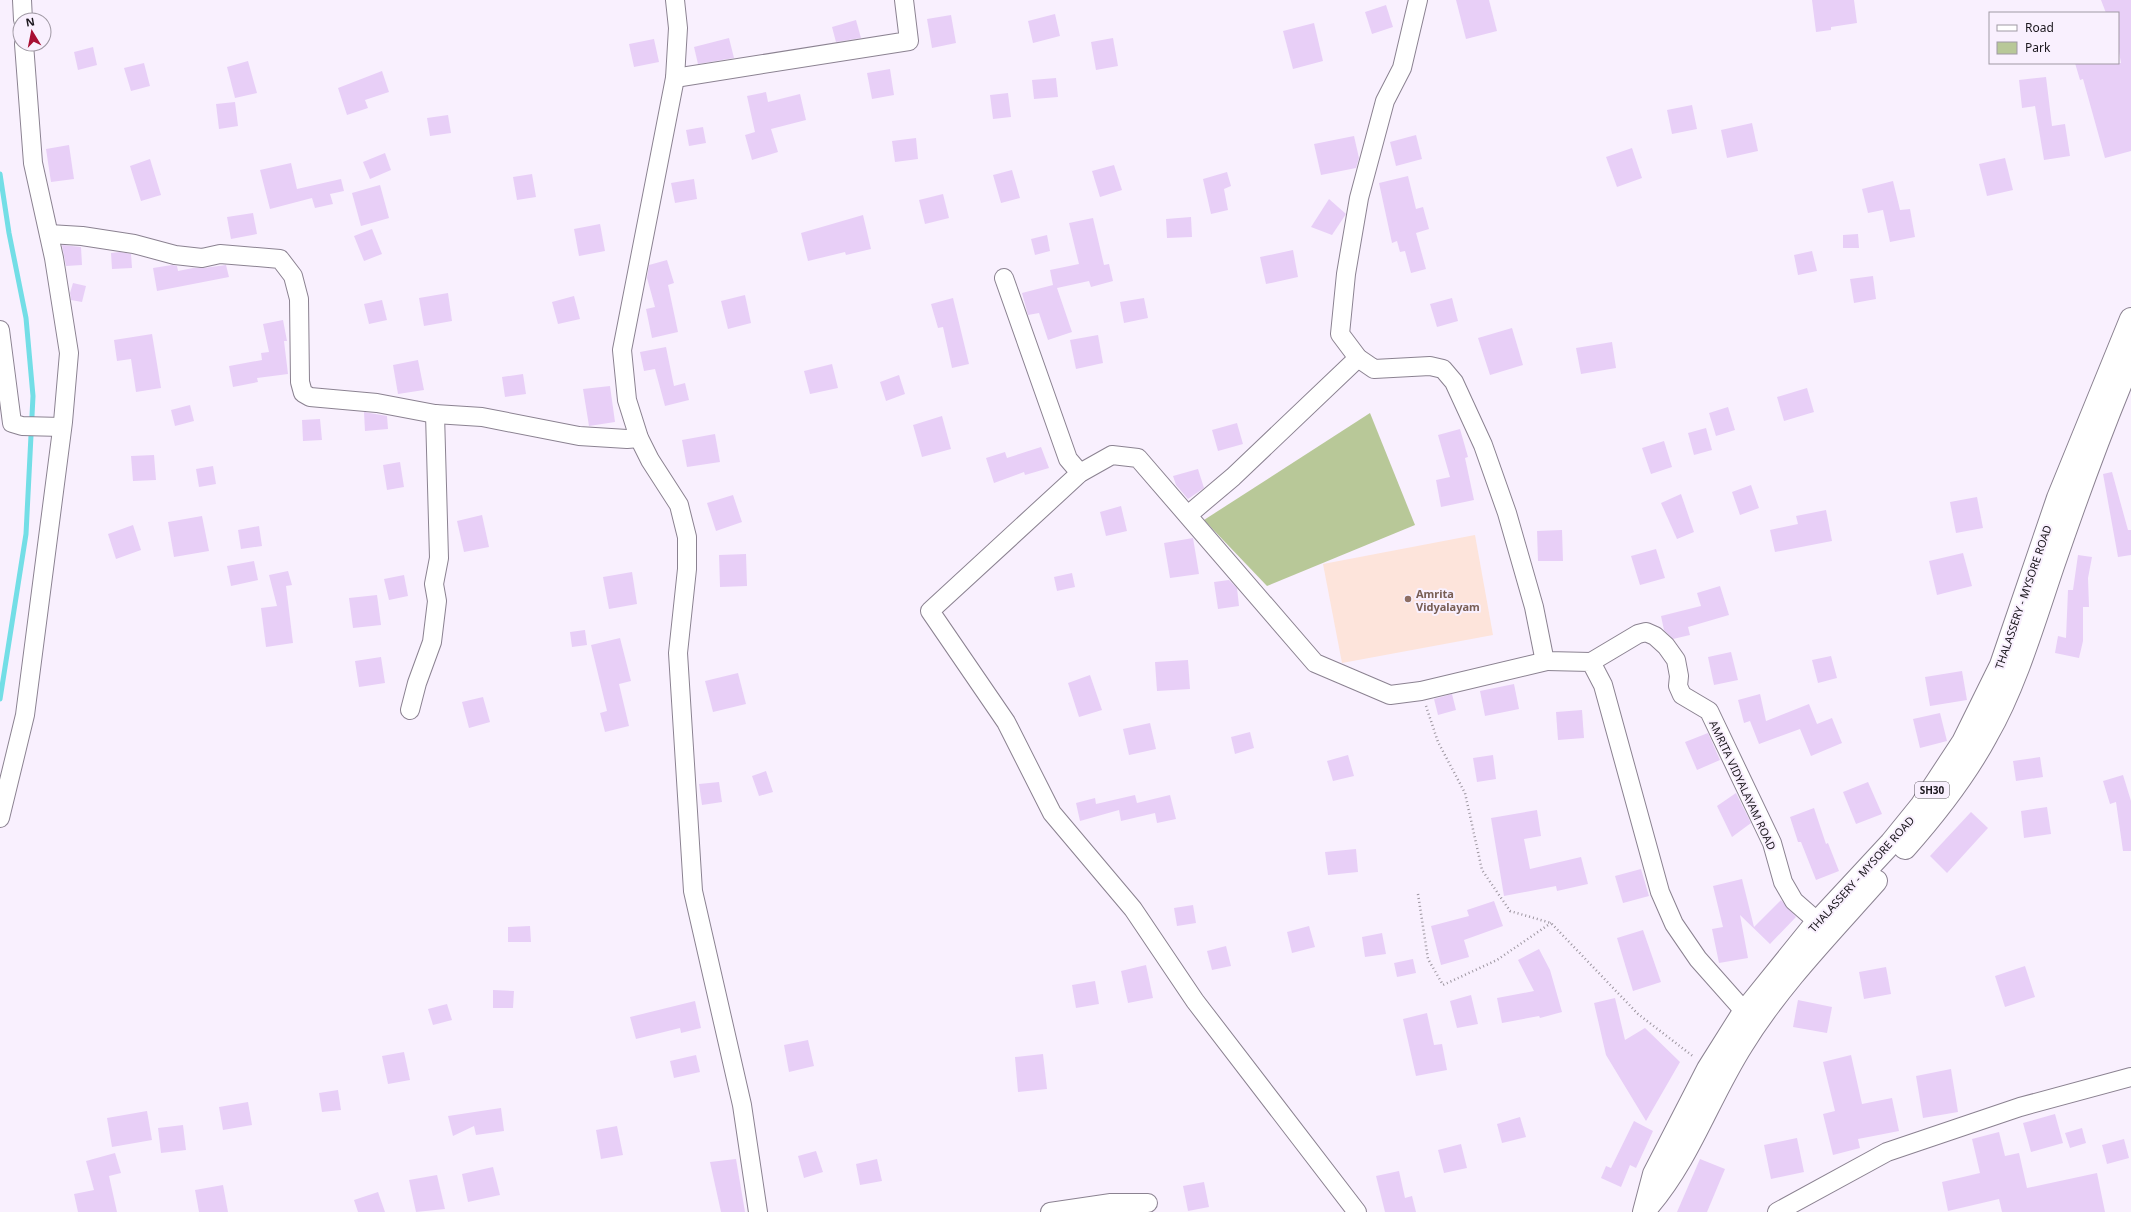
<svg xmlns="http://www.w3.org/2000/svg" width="2131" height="1212" font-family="'Noto Sans',sans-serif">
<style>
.education{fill:#fde4db}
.green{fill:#b8c898}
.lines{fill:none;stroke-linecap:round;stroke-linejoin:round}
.stream{stroke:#73dee6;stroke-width:5}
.building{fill:#e8cff7}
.minor-casing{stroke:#8b8291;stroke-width:20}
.major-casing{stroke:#8b8291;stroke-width:24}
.path{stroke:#9c959f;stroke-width:2.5;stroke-dasharray:1 3;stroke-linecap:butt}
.minor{stroke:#fff;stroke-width:18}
.major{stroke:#fff;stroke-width:22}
.education-dot{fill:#8d6e63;stroke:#f9f0fe;stroke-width:1.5}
.labels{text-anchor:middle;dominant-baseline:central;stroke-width:4;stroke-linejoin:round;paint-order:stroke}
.shield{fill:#f9f0fe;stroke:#5d5760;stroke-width:1}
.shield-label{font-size:10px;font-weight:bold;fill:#1a161c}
.education-label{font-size:11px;font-weight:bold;fill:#785e54;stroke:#f9f0fe;text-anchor:start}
.street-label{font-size:11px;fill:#1a161c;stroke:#f9f0fe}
</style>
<rect width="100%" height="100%" fill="#f9f0fe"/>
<path class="education" d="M1475,535L1493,635L1342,663L1323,564Z"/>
<path class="green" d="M1370,413L1415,525L1267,586L1204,520Z"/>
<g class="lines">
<path class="stream" d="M0,174L9,233L26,318L33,396L26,534L0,699"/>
</g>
<g class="building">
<path d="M1456,0H1489L1497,31L1466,39Z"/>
<path d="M1812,0H1854L1857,23L1831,27V30L1816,32Z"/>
<path d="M2101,0H2131V151L2105,158L2083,79L2080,80L2075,63H2121L2118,46V13H2106Z"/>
<path d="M1386,5L1393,27L1372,34L1365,12Z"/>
<path d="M1055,14L1060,36L1033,43L1028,21Z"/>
<path d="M951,15L956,43L932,48L927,19Z"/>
<path d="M856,20L861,38L836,42L832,27Z"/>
<path d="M1314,23L1323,61L1293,69L1283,31Z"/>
<path d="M729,38L734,58L698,64L694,47Z"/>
<path d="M1113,38L1118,66L1096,70L1091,42Z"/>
<path d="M654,39L659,62L634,67L629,44Z"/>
<path d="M93,47L97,65L78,70L74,52Z"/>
<path d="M248,61L257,93L235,98L227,67Z"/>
<path d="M144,63L150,86L131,91L124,68Z"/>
<path d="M890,69L894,95L872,99L867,73Z"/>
<path d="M382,71L389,92L365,100L368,108L347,115L338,88Z"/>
<path d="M2046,77L2052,126L2065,124L2070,156L2044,160L2035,106L2022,108L2019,80Z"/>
<path d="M1056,78L1058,97L1034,99L1032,80Z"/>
<path d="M766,92L768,102L800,94L806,120L771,129L778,152L752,160L745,135L755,132L747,96Z"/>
<path d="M1008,93L1011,117L993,119L990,95Z"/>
<path d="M235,102L238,126L219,129L216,104Z"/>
<path d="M1692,105L1697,129L1672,134L1667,110Z"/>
<path d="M448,115L451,133L430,136L427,118Z"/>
<path d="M1752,123L1758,151L1727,158L1721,130Z"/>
<path d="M703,127L706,143L689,146L686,130Z"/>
<path d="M1416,135L1422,159L1396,166L1390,142Z"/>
<path d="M1354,136L1359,158L1356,168L1321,175L1314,144Z"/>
<path d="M916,138L918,159L895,162L892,141Z"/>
<path d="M69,145L74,179L51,182L46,149Z"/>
<path d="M1632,148L1642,178L1617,187L1606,157Z"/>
<path d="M385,153L391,170L370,179L363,162Z"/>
<path d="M2005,158L2013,190L1987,196L1979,164Z"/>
<path d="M150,159L161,195L141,201L130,166Z"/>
<path d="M291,163L297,189L341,179L344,191L330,194L333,204L315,208L312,198L270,209L260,170Z"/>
<path d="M1114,165L1122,190L1100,197L1092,171Z"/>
<path d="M1012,170L1020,198L1001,203L993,175Z"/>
<path d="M1227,172L1231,186L1224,189L1228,210L1211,214L1203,179Z"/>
<path d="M532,174L536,197L517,200L513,177Z"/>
<path d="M1408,176L1416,209L1423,207L1429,229L1416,233L1426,269L1411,273L1405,251L1400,252L1397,241L1392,243L1379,183Z"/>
<path d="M694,179L697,199L675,203L671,183Z"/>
<path d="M1893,181L1900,210L1910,209L1915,237L1890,242L1883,210L1868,213L1862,189Z"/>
<path d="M380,185L389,218L361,226L352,193Z"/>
<path d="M943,194L949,218L925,224L919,200Z"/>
<path d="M1329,199L1346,214L1332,235L1311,227Z"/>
<path d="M253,213L257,234L231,239L227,217Z"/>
<path d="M863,215L871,249L846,255L845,252L808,261L801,233Z"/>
<path d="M1191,217L1192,237L1167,238L1166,219Z"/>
<path d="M1093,218L1104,265L1109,264L1113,281L1091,287L1089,281L1057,288L1072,332L1048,340L1039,313L1028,315L1022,293L1053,285L1050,270L1079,264L1069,223Z"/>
<path d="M600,224L605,251L579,256L574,229Z"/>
<path d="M372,229L382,254L364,261L354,236Z"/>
<path d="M1858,234L1859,248H1843V235Z"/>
<path d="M1047,235L1050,251L1035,255L1031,239Z"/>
<path d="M62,245L81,247L82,265L66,266Z"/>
<path d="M1293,250L1298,277L1266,284L1260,257Z"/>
<path d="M1812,251L1817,271L1798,275L1794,255Z"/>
<path d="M120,252L131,254L132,268L112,269L111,253Z"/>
<path d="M667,260L674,283L668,285L678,332L652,338L646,309L655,307L647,278L649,265Z"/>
<path d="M172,265L177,266L178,271L193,268H204L226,265L229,277L157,291L153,268Z"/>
<path d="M1873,276L1876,299L1854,303L1850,279Z"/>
<path d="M73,283L86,286L82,302L71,300L70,293Z"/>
<path d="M448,293L452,321L424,326L419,298Z"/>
<path d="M745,295L751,323L728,329L721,301Z"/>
<path d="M574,296L580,319L558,324L552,302Z"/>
<path d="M953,298L969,364L952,368L943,327L938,328L931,304Z"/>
<path d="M1144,298L1148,318L1124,323L1120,302Z"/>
<path d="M1452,298L1458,321L1437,327L1430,304Z"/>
<path d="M382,300L387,320L369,324L364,304Z"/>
<path d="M283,320L287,341H284L288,374L257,378L258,382L233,387L229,366L262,360L261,353L269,352L263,324Z"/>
<path d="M1512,328L1523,365L1490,375L1478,338Z"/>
<path d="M152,334L161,388L136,392L131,359L117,361L114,340Z"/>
<path d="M1098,335L1103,363L1076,369L1070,340Z"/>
<path d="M1612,342L1616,368L1581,374L1576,348Z"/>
<path d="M666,347L674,386L685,383L689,400L665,406L655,369L644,371L640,352Z"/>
<path d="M418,360L424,390L398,394L393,365Z"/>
<path d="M832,364L838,388L810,394L804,371Z"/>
<path d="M523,374L526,394L505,397L502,377Z"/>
<path d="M899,375L905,394L886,401L880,382Z"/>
<path d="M610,386L615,422L589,426L583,389Z"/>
<path d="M1807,388L1814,412L1784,421L1777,397Z"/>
<path d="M190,405L194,421L175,426L171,410Z"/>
<path d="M1728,407L1735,430L1716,436L1709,413Z"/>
<path d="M364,412L387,416L388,429L365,431Z"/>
<path d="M942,416L951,449L922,457L913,425Z"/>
<path d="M320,419L322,440L303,441L302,420Z"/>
<path d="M1237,423L1243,444L1218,451L1212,430Z"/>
<path d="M1706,428L1712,450L1694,455L1688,433Z"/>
<path d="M1460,429L1468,457L1465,458L1474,500L1441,507L1436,480L1450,477L1438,435Z"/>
<path d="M715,434L720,462L687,467L682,440Z"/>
<path d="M1664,441L1672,467L1651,474L1642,448Z"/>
<path d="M1041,447L1049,468L1025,475L1024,472L994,483L986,458L1005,452L1007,458Z"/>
<path d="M154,455L156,480L133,481L131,456Z"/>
<path d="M400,462L404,487L387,490L383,465Z"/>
<path d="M213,466L216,484L199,487L196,469Z"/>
<path d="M1198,469L1204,488L1188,499L1176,485L1173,476Z"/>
<path d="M2112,472L2128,530H2131V555L2118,557L2103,474Z"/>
<path d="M1751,485L1759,508L1740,515L1732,492Z"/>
<path d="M1681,494L1694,532L1677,539L1661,503Z"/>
<path d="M733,495L742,522L716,531L707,503Z"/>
<path d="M1977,497L1983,528L1956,533L1950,502Z"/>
<path d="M1121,506L1127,531L1106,536L1100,512Z"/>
<path d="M1826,510L1832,541L1775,552L1770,530L1798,524L1796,516Z"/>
<path d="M482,515L489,547L464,552L457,521Z"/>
<path d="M202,516L209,551L174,557L168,522Z"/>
<path d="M133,525L141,550L116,559L108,534Z"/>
<path d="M259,526L262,546L241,549L238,530Z"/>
<path d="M1562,530L1563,561H1538L1537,531Z"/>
<path d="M1193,538L1199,574L1170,578L1164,543Z"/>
<path d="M1656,549L1665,578L1640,585L1631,556Z"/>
<path d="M1963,553L1972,586L1937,595L1929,561Z"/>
<path d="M746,554L747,586L720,587L719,555Z"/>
<path d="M2078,555L2092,557L2088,578L2089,607H2083V641L2079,658L2055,653L2058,636L2066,638L2068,590H2073Z"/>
<path d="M254,561L258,580L231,586L227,566Z"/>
<path d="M288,571L292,585L286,586L293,643L266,647L261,608L277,606L269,575Z"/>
<path d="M632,572L637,604L609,609L603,577Z"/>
<path d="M1072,573L1075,587L1057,591L1054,577Z"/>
<path d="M404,575L408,596L389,600L384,579Z"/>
<path d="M1229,580L1237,588L1239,606L1218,609L1214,582Z"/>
<path d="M1720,586L1729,615L1688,627L1690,635L1673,639L1664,630L1661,616L1701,606L1697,593Z"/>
<path d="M377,595L381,625L353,628L349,598Z"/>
<path d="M585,630L587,645L572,647L570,632Z"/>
<path d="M620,638L631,681L619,684L629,726L605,732L600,713L607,711L591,645Z"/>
<path d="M1731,652L1738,680L1714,685L1708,657Z"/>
<path d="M1831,656L1837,678L1818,683L1812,660Z"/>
<path d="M381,657L385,683L359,687L355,661Z"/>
<path d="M1188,660L1190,689L1157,691L1155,662Z"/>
<path d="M1962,671L1967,700L1930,706L1925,677Z"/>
<path d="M738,673L746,704L713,712L705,681Z"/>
<path d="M1090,675L1102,710L1079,717L1068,683Z"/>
<path d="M1514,684L1519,709L1485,716L1480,691Z"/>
<path d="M1452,694L1456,710L1438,715L1434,699Z"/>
<path d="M1760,694L1766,721L1809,704L1817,724L1832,718L1842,743L1811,756L1800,729L1759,744L1750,721L1744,723L1738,700Z"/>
<path d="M483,697L490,722L469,728L462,702Z"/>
<path d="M1582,710L1584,738L1558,740L1556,712Z"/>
<path d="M1940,713L1947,741L1920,748L1913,719Z"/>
<path d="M1150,723L1156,749L1129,755L1123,729Z"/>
<path d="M1250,732L1254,748L1235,754L1231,737Z"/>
<path d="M1708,733L1720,760L1697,770L1685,742Z"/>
<path d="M1348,755L1354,776L1333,781L1327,761Z"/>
<path d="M1493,755L1496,779L1477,782L1473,758Z"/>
<path d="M2040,757L2043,777L2016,781L2013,761Z"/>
<path d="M766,771L773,792L759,796L752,776Z"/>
<path d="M2123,775L2131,801V851H2123L2116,802L2110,804L2103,781Z"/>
<path d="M719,782L722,802L702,805L699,784Z"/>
<path d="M1868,782L1882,814L1856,824L1843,792Z"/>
<path d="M1736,793L1751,823L1732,837L1717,806Z"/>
<path d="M1135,795L1137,803L1170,795L1176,819L1157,823L1155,813L1121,821L1119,810L1080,821L1076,803L1095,798L1096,804Z"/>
<path d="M2047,807L2051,834L2024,838L2021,811Z"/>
<path d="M1814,808L1826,844L1828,843L1839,871L1816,880L1801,842H1798L1790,817Z"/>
<path d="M1537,810L1541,836L1524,839L1530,869L1581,857L1588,884L1557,891L1556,886L1504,896L1491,818Z"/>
<path d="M1971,812L1988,828L1947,873L1930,856Z"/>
<path d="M1356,849L1358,872L1328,875L1325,852Z"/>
<path d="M1641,869L1649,896L1623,903L1615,876Z"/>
<path d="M1742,879L1754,927L1781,900L1796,917L1770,944L1740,915L1748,958L1719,963L1712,929L1723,927L1713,886Z"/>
<path d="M1494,901L1503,926L1464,940L1469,957L1441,965L1431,926L1469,916L1467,910Z"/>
<path d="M1193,905L1196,923L1177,926L1174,908Z"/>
<path d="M530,926L531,942H508V927Z"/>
<path d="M1309,926L1315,947L1292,953L1287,932Z"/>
<path d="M1643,930L1661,982L1633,991L1617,938Z"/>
<path d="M1382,933L1386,954L1365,957L1362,937Z"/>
<path d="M1226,946L1231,966L1212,970L1207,951Z"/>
<path d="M1539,949L1550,970L1562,1012L1540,1018L1539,1016L1502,1023L1497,998L1534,991L1518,960Z"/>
<path d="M1413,959L1416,973L1397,977L1394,963Z"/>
<path d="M1146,965L1153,998L1128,1003L1121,971Z"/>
<path d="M2025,966L2035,997L2005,1007L1995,976Z"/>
<path d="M1886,967L1891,994L1864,999L1859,972Z"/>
<path d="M1095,981L1099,1004L1076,1008L1072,985Z"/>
<path d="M493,990L514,991L513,1008H493Z"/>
<path d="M1471,995L1478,1024L1457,1028L1450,1001Z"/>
<path d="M1615,998L1625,1040L1645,1028L1680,1062L1646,1121L1606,1055L1594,1003Z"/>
<path d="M1798,1000L1832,1007L1827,1033L1793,1027Z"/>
<path d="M695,1001L701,1028L681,1033L680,1028L636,1039L630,1017Z"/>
<path d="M447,1004L452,1020L433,1025L428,1009Z"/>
<path d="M1427,1013L1434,1045L1442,1044L1447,1070L1416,1076L1403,1019Z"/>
<path d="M808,1040L814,1066L789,1072L784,1045Z"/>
<path d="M404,1052L410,1080L388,1084L382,1056Z"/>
<path d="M1043,1054L1047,1089L1018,1092L1015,1057Z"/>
<path d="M696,1055L700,1072L674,1078L670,1061Z"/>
<path d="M1851,1055L1862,1104L1892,1098L1899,1131L1858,1139L1860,1148L1833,1155L1823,1114L1835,1111L1823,1062Z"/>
<path d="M1951,1069L1958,1112L1923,1118L1916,1076Z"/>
<path d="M338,1090L341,1110L322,1112L319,1093Z"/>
<path d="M248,1102L252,1125L223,1130L219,1107Z"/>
<path d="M501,1108L504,1131L476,1135L474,1126L453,1136L448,1116Z"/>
<path d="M147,1111L152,1140L112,1147L107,1118Z"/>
<path d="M2055,1114L2063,1143L2031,1152L2023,1123Z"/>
<path d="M1520,1117L1526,1137L1502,1143L1497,1124Z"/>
<path d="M1634,1121L1653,1131L1636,1168L1630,1165L1621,1187L1601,1178L1606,1166L1611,1168Z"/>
<path d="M183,1125L186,1150L161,1153L158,1128Z"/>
<path d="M617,1126L623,1155L601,1159L596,1130Z"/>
<path d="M2082,1128L2086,1143L2070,1148L2065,1133Z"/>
<path d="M1999,1132L2005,1156L2019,1153L2027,1188L2097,1173L2105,1212H2002L1999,1199L1948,1211L1942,1182L1980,1173L1972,1139Z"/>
<path d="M1797,1138L1804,1172L1771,1179L1764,1145Z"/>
<path d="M2124,1139L2129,1158L2107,1164L2102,1145Z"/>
<path d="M1461,1144L1467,1168L1444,1173L1438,1150Z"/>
<path d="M816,1151L823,1172L804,1178L798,1156Z"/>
<path d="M115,1153L121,1173L109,1176L117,1212H78L74,1194L94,1190L86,1161Z"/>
<path d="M736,1159L745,1212H721L710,1162Z"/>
<path d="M877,1159L882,1181L860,1185L856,1164Z"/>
<path d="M1700,1159L1725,1169L1707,1212H1677Z"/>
<path d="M493,1167L500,1195L468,1202L462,1174Z"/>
<path d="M1399,1171L1405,1198L1412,1196L1416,1212H1385L1376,1176Z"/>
<path d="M437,1175L445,1209L416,1212L409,1180Z"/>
<path d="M1204,1182L1209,1207L1188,1211L1183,1186Z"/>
<path d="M223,1185L228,1212H199L195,1190Z"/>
<path d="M378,1192L385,1212H358L354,1200Z"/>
</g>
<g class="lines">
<g class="minor-casing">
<g id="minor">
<path d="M22,0L23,20"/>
<path d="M675,0L678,28L675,78L622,350L627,400L639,438L650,460L679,505L687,537V569L678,653L693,891L742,1105L758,1212"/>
<path d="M1418,0L1402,68L1385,101L1359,198L1346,274L1340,334L1358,358L1374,369L1430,366L1443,369L1454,382L1483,445L1507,513L1534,607L1544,657L1547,661L1591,662L1603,685L1660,892L1674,924L1698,959L1745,1012"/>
<path d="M675,78L909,41L904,0"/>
<path d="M49,234L82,236L134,244L175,255L202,258L220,254L280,259L293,276L299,299L300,382L303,393L310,397L377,403L435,414L482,417L579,436L627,439L639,438"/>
<path d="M1004,278L1068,459L1080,473"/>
<path d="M0,330L12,423L22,426L62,427"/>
<path d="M1188,515L1233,477L1358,358"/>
<path d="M1591,662L1638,634L1646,632L1655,636L1666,646L1676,660L1679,676L1678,686L1682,695L1709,711L1772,843L1783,882L1794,901L1818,922"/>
<path d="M410,710L417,683L432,642L437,601L434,584L439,558L435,414"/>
<path d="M0,818L25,715L63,422L69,353L54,258L33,163L24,44"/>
<path d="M1050,1212L1111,1203H1148"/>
<path d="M1357,1212L1195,1001L1133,909L1052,813L1006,722L930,611L1080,473L1112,455L1138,458L1315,663L1390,695L1421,691L1547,661"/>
<path d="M1777,1212L1887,1152L2020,1107L2131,1077"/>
</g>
</g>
<g class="major-casing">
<g id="major">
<path d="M1905,848C1936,813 1965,776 1987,735C2015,687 2035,619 2053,566C2077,496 2102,427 2131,359"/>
<path d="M1649,1205C1689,1158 1709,1097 1742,1045C1779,985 1829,934 1876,881"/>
<path d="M1644,1212L1654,1174L1708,1069L1742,1015L1813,927L1891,843L1921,806L1963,742L2001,665L2058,498L2131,319"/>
</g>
</g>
<g class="path">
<path d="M1426,706L1438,742L1465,793L1482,870L1510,911L1551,923L1638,1014L1694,1057"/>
<path d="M1418,894L1428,959L1443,985L1497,960L1551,923"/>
</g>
<use href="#minor" class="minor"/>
<use href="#major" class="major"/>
</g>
<circle class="education-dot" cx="1408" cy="599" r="4"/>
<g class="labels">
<rect class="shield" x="1915" y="782" width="34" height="16" rx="3"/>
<g class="shield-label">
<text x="1932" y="790">SH30</text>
</g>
<g class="education-label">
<text x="1416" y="593">Amrita<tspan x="1416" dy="13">Vidyalayam</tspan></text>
</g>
<g class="street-label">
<text transform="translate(2023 597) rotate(-71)">THALASSERY - MYSORE ROAD</text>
<text transform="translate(1743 785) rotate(65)">AMRITA VIDYALAYAM ROAD</text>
<text transform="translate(1861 874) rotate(-48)">THALASSERY - MYSORE ROAD</text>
</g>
</g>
<rect x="1989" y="12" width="130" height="52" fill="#f9f0fe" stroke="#a099a4"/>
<rect x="1997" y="25" width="20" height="6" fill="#ffffff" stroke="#a099a4"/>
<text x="2025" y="32" font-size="12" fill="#1a161c">Road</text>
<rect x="1997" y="42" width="20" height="12" fill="#b8c898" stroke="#a099a4"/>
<text x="2025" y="52" font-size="12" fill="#1a161c">Park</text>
<g transform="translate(32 32) rotate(350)"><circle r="19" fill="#f9f0fe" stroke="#a099a4"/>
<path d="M0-3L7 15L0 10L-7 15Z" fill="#a80f33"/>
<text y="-6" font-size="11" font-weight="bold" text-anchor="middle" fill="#1a161c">N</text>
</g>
</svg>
